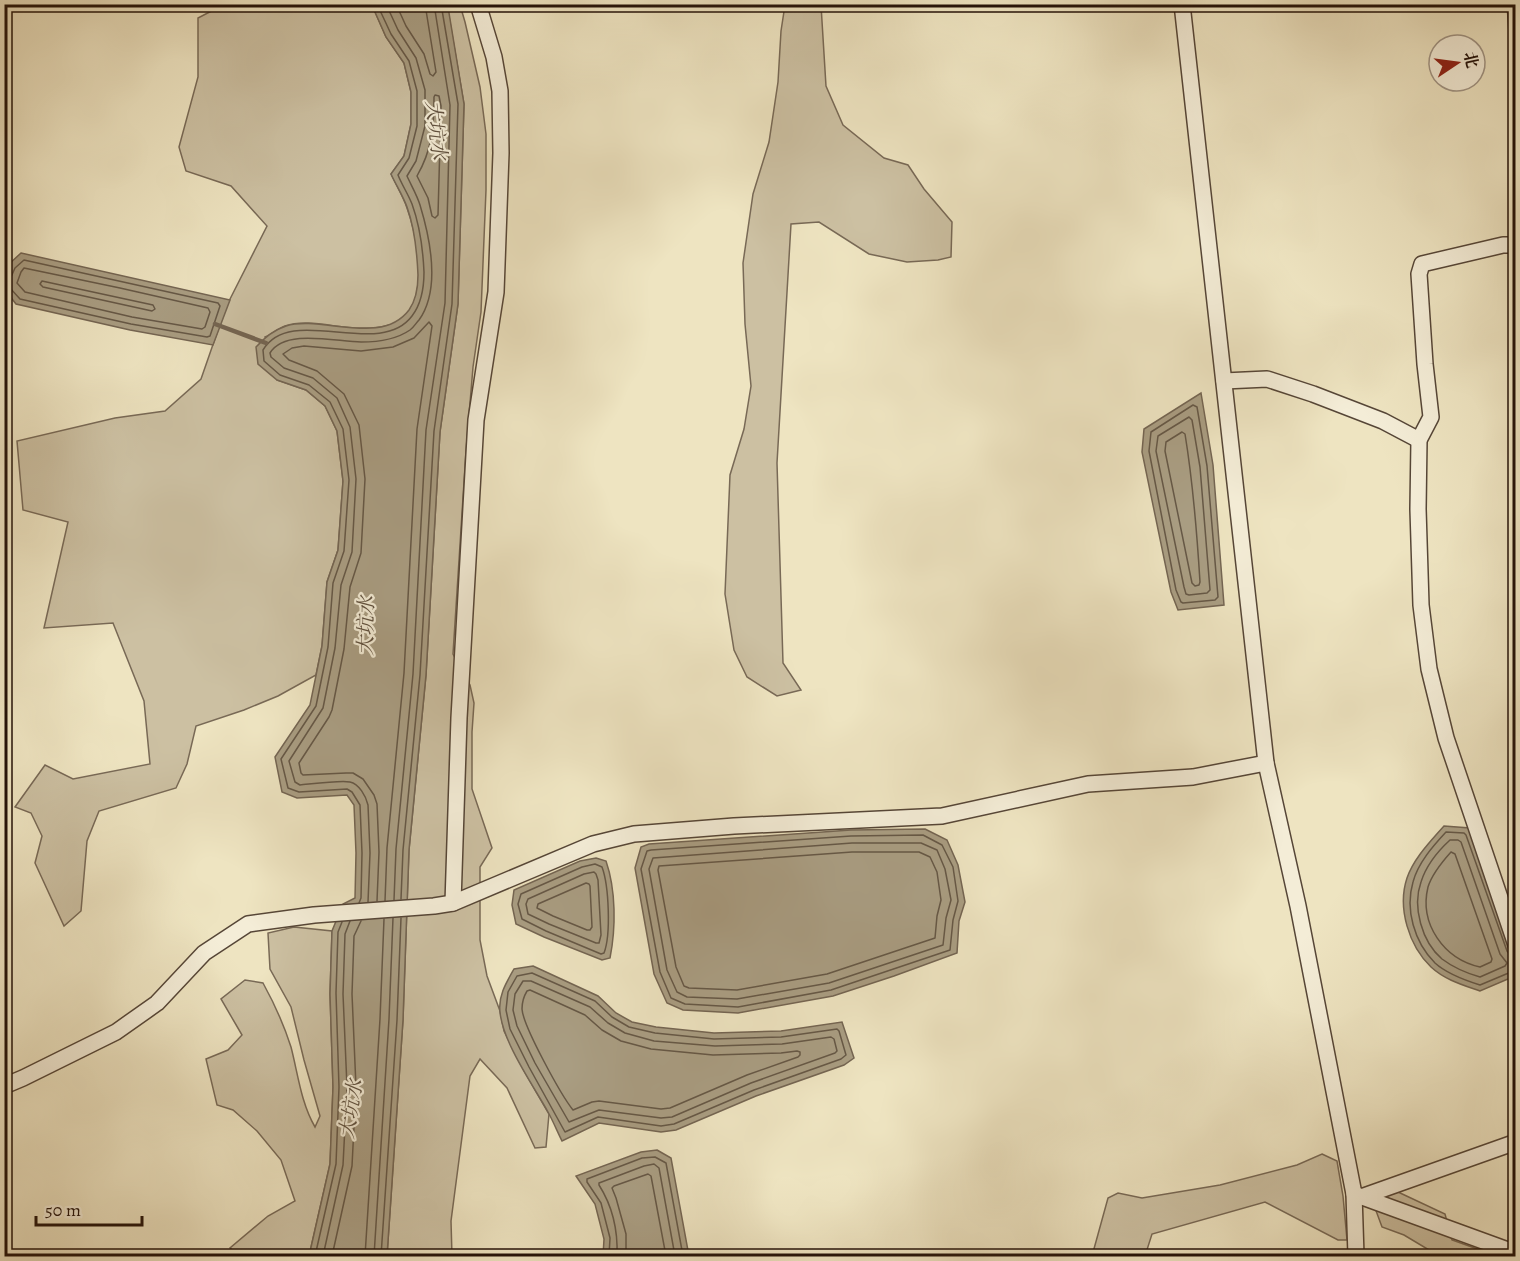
<svg xmlns="http://www.w3.org/2000/svg" width="1520" height="1261" font-family="Alegreya,'Noto Serif SC',serif">
<style>
.green{fill:#ccc0a2;stroke:#786956;stroke-width:1.5}
.water{fill:#a99d82;stroke:#746552;stroke-width:1.5}
.lines{fill:none;stroke-linecap:round;stroke-linejoin:round}
.shore{stroke:#665846;stroke-width:1.5}
.stream{stroke:#746552;stroke-width:4.5}
.minor-casing{stroke:#564637;stroke-width:18}
.minor{stroke:#f4edd7;stroke-width:15}
.labels{text-anchor:middle;dominant-baseline:central;stroke-width:4.5;stroke-linejoin:round;paint-order:stroke}
.water-label{font-size:20px;font-style:italic;fill:#60513f;stroke:#f4edd7}
</style>
<rect width="100%" height="100%" fill="#eee4c1"/>
<filter id="stains"><feTurbulence type="fractalNoise" baseFrequency=".00333" numOctaves="4"/><feColorMatrix values="0 0 0 0 .2 0 0 0 0 .09 0 0 0 0 .02 0 0 0 .5 -.17"/></filter>
<radialGradient id="worn" r=".72"><stop offset=".6" stop-color="#630" stop-opacity="0"/><stop offset="1" stop-color="#630" stop-opacity=".3"/></radialGradient>
<g class="green">
<path d="M223,5H370L375,12L386,37L404,63L411,92V124L404,156L391,174C396,185 403,196 407,208C417,236 429,296 403,318C393,327 375,328 363,328C339,329 308,318 285,326C278,329 271,334 265,337L277,380L306,390L325,406L337,431L343,481L338,550L327,582L322,646L316,675L278,696L244,710L196,726L187,764L176,788L99,811L87,841L81,911L64,926L35,863L42,836L31,813L15,807L45,765L73,779L150,764L144,701L113,623L44,628L68,522L23,510L17,441L115,418L165,411L201,379L226,307L267,226L231,186L186,171L179,147L198,77V18Z"/>
<path d="M447,5H460L465,22L480,87L486,134V190L481,312L473,367L466,451L453,654L470,685L474,703L472,732V789L492,848L480,867V940L487,976L500,1011L504,1031L523,1069L549,1114L546,1147L535,1148L507,1088L480,1059L470,1076L451,1221L452,1256H387L403,1020L409,850L426,675L440,432L458,304L464,104Z"/>
<path d="M785,5H821L826,86L843,125L884,158L908,165L924,189L952,222L951,257L938,260L907,262L869,254L819,222L791,224L777,463L783,663L801,690L777,696L747,677L734,650L725,594L730,475L744,429L751,386L745,324L743,263L753,194L769,142L778,82L781,31Z"/>
<path d="M1507,5H1515V47H1510Z"/>
<path d="M294,927L332,931L330,994L333,1087L330,1164L309,1256H241L230,1248L268,1216L295,1201L281,1160L257,1131L233,1110L217,1105L206,1059L228,1050L242,1035L221,999L245,980L263,983C274,1003 284,1025 291,1047C298,1074 301,1103 315,1127L320,1116L304,1060L291,1007L270,969L268,933Z"/>
<path d="M1322,1154L1337,1161L1343,1196L1347,1240H1338L1265,1202L1152,1234L1145,1256H1092L1108,1198L1118,1193L1142,1198L1220,1185L1297,1165Z"/>
<path d="M1398,1192L1445,1214L1452,1240L1497,1256H1439L1404,1235L1382,1227L1375,1208L1386,1196Z"/>
</g>
<g class="water">
<path d="M370,5H447L448,7L464,104L458,304L440,432L426,675L409,850L403,1020L387,1256H309L330,1164L333,1087L330,994L332,931L343,904L355,898L356,853L354,805L347,795L297,798L282,792L275,757L310,705L322,646L327,582L338,550L343,481L337,431L325,406L306,390L277,380L258,364L256,347C264,338 274,330 286,326C322,315 381,347 409,310C416,300 418,288 418,275C417,252 415,229 407,207C403,196 396,185 391,174L404,156L411,124V92L404,63L386,37L375,12Z"/>
<path d="M21,253L230,300L213,345L130,330L16,304L5,290L8,265Z"/>
<path d="M1201,393L1213,465L1224,605L1178,610L1171,592L1142,452L1144,429Z"/>
<path d="M1444,826L1470,828L1515,957V976L1480,991C1463,985 1445,980 1431,967C1409,946 1397,908 1407,878C1414,858 1430,842 1444,826Z"/>
<path d="M925,829L947,840L958,865L965,902L959,921L957,953L894,976L833,996L738,1013L683,1010L667,1003L654,974L635,868L641,847L649,844L851,830Z"/>
<path d="M596,858L606,861C616,890 616,928 610,958L602,960L544,937L516,924L512,905L514,890L580,861Z"/>
<path d="M533,966L598,996L616,1013L632,1022L656,1027L714,1033L781,1031L842,1022L854,1058L844,1065L756,1096L676,1130L661,1132L599,1123L562,1141C557,1131 553,1121 548,1112C533,1085 503,1043 500,1012C498,996 506,983 514,969Z"/>
<path d="M657,1150L671,1158L689,1256H603L604,1239L595,1204L576,1176L641,1152Z"/>
</g>
<g class="lines">
<g class="shore">
<path d="M396,4L406,26L424,54L430,74L433,76L436,72L425,4"/>
<path d="M435,95L439,96L441,106L438,215L435,218L432,216L428,198L417,176C432,150 434,127 434,97Z"/>
<path d="M24,268L120,288L208,308L210,312L205,327L202,329L132,317L25,292L17,283L21,272Z"/>
<path d="M4,279L11,277L15,268L24,260L218,303L220,306L210,336L207,337L131,324L20,299L10,288L4,287"/>
<path d="M42,281L153,305L155,309L152,311L43,287L40,284Z"/>
<path d="M1193,405L1197,407L1207,466L1218,597L1215,600L1183,603L1181,602L1176,590L1149,451L1151,432Z"/>
<path d="M1189,417L1192,420L1200,467L1210,590L1207,593L1189,595L1186,594L1184,587L1156,451L1158,436Z"/>
<path d="M1182,432L1185,434C1193,483 1197,533 1200,582L1199,585L1195,586L1192,583L1165,451L1166,442Z"/>
<path d="M923,835L942,845L953,867L958,901L953,920L950,950L831,990L738,1007L685,1004L671,998L660,972L641,869L647,851L651,850L851,836Z"/>
<path d="M1450,840H1458L1461,842L1500,954L1507,963L1505,966L1480,977C1466,973 1454,968 1442,959C1422,942 1412,907 1421,882C1426,866 1438,851 1450,840Z"/>
<path d="M852,843H921L937,850L945,869L951,900L946,918L943,945L829,983L737,999L687,997L677,992L667,970L649,869L653,858Z"/>
<path d="M852,852H919L930,857L937,872L941,900L937,916L935,938L827,974L737,990L689,988L684,986L676,967L658,870L659,866Z"/>
<path d="M1451,852L1455,854L1492,959L1491,962L1480,967C1444,959 1419,924 1428,887C1432,874 1442,862 1451,852Z"/>
<path d="M595,864L602,867C609,886 611,935 604,953L601,954L546,931L522,919L518,904L521,894L582,867Z"/>
<path d="M594,872L596,874L598,880L601,935L599,943H596L549,924L528,914L526,904L528,899L584,874Z"/>
<path d="M586,883L589,884L590,886L592,927L590,930H587L553,916L537,908L538,904Z"/>
<path d="M401,899L403,850L420,675L434,431L452,304L458,104L441,4"/>
<path d="M394,900L396,849L413,674L426,430L445,303L450,105L434,4"/>
<path d="M377,901L379,852L377,804L374,795L363,779L353,773H346L303,775L301,773L299,763L329,717L332,710L344,649L350,587L361,553L365,479L359,425L344,394L317,371L289,360L283,354L292,348L304,346L361,351L393,347L414,338L429,322L432,326L417,429L404,673L387,848L385,901"/>
<path d="M368,902L370,853L368,805C366,796 359,784 350,782C341,780 311,784 300,785L295,782L289,761L323,708L335,648L341,585L352,552L356,479L350,427L337,398L313,378L284,368L271,357L270,353C285,328 337,342 361,342C377,342 397,339 410,330C414,327 416,323 419,320C441,289 430,238 420,205C417,195 411,185 407,176L416,161L425,126V90L416,58L398,30L386,4"/>
<path d="M359,903L361,898L362,853L360,805L352,792L347,789L299,792L288,788L281,759L316,706L328,647L333,583L344,551L349,480L343,429L330,402L309,385L280,375L264,361L263,350C291,303 379,360 412,316C422,303 424,288 424,272C423,250 420,226 412,204C408,194 402,185 398,175L409,158L417,126V91L409,61L391,34L377,4"/>
<path d="M1516,956L1510,955L1507,951L1466,835L1464,833L1446,832C1433,846 1418,863 1413,882C1405,909 1414,942 1435,963C1447,974 1464,980 1480,985L1511,972L1516,971"/>
<path d="M532,973L595,1001L612,1017L629,1027L655,1033L714,1039L781,1037L837,1029L839,1031L846,1055L841,1059L754,1090L674,1124L661,1126L598,1117L565,1132L529,1067L510,1029L506,1010L508,992L517,976Z"/>
<path d="M523,981H531L590,1007L608,1023L625,1033L654,1041L715,1046L782,1044L831,1037L834,1039L837,1051L835,1053L751,1083L672,1117L661,1118L599,1110L569,1122L535,1063L517,1026L513,1010L515,994Z"/>
<path d="M530,990L585,1015L602,1030L621,1041L651,1049L713,1055L781,1053L797,1051L800,1052V1055L798,1057L747,1075L670,1108L661,1109L599,1101L592,1102L573,1110C561,1095 523,1026 522,1009C522,1003 524,996 527,991Z"/>
<path d="M315,1256L336,1164L339,1087L336,993L338,932L342,922"/>
<path d="M323,1256L343,1165L347,1087L343,994L345,934L350,921"/>
<path d="M332,1256L352,1166L356,1087L352,994L354,936L361,921"/>
<path d="M365,1256L380,1019L384,919"/>
<path d="M374,1256L389,1019L393,918"/>
<path d="M381,1256L397,1020L401,918"/>
<path d="M609,1256L610,1238L601,1203L587,1182V1179L642,1158L655,1157L666,1163L683,1256"/>
<path d="M617,1256C618,1231 613,1207 599,1185V1183L644,1166L654,1164L659,1168L675,1256"/>
<path d="M626,1256V1234L616,1198L612,1188L614,1186L648,1174L651,1176L666,1256"/>
</g>
<path class="stream" d="M215,324L266,343"/>
<g class="minor-casing">
<g id="minor">
<path d="M1182,4L1266,763L1298,906L1354,1194L1356,1256"/>
<path d="M1516,245H1503L1422,264L1419,274L1425,364L1431,417L1419,440L1418,509L1421,605L1429,669L1446,738L1516,945"/>
<path d="M1224,381L1267,379L1313,394L1383,421L1419,440"/>
<path d="M453,903L459,718L476,420L496,292L501,153L500,91L494,57L478,4"/>
<path d="M4,1086L23,1078L116,1032L157,1003L204,953L248,924L314,915L434,906L453,903L593,844L634,834L734,826L942,816L1088,784L1193,777L1266,763"/>
<path d="M1354,1194L1516,1253"/>
<path d="M1361,1197L1516,1142"/>
</g>
</g>
<use href="#minor" class="minor"/>
</g>
<g class="labels">
<g class="water-label">
<text transform="translate(436 130) rotate(83)">大坑水</text>
<text transform="translate(366 626) rotate(-89)">大坑水</text>
<text transform="translate(351 1109) rotate(-81)">大坑水</text>
</g>
</g>
<rect width="1520" height="1261" fill="none" stroke="#eee4c1" stroke-width="24"/>
<rect x="6" y="6" width="1508" height="1249" fill="none" stroke="#241209" stroke-width="3"/>
<rect x="12" y="12" width="1496" height="1237" fill="none" stroke="#241209" stroke-width="1.5"/>
<g transform="translate(1457 63) rotate(77)"><circle r="28" fill="#f4edd7" stroke="#a19585" stroke-width="1.5"/>
<path d="M0-4.5L10 22L0 15L-10 22Z" fill="#8f2418"/>
<text y="-9" font-size="16" font-weight="bold" text-anchor="middle" fill="#241209">北</text>
</g>
<path d="M36 1216v9h106v-9" fill="none" stroke="#241209" stroke-width="3"/>
<text x="45" y="1216" font-size="18" fill="#241209" stroke="#f4edd7" stroke-width="4.5" paint-order="stroke">50 m</text>
<rect width="100%" height="100%" filter="url(#stains)"/>
<rect width="100%" height="100%" fill="url(#worn)"/>
</svg>
